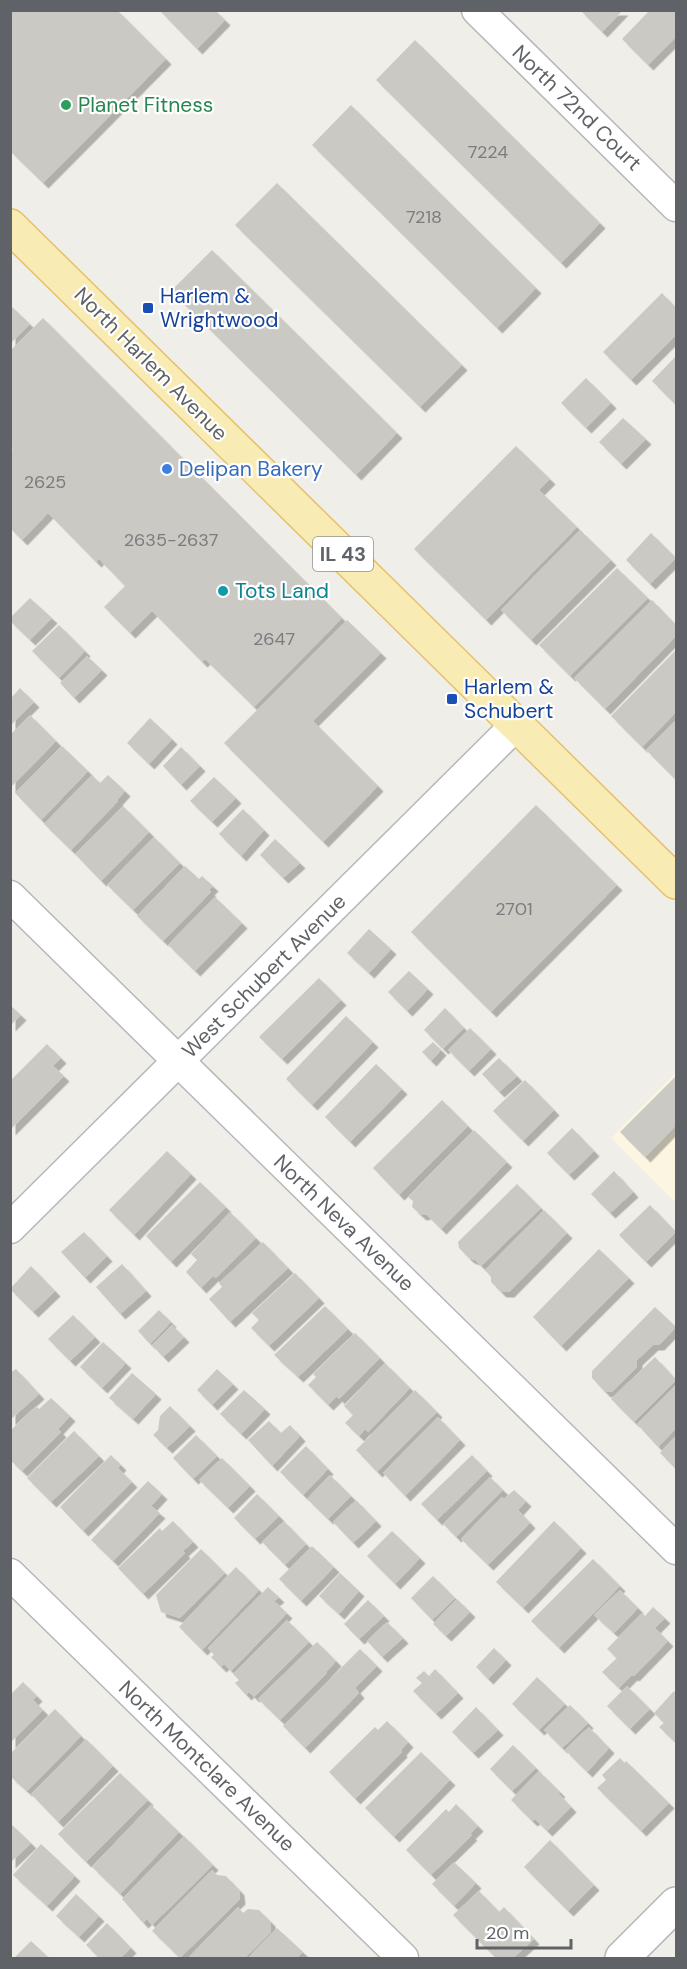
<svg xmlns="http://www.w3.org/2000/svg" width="687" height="1969" font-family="'DM Sans',sans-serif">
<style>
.commercial{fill:#fbf5e1}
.building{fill:#cbc9c4;filter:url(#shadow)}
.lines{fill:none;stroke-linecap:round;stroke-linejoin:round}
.street-casing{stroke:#b5b7bb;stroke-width:33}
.secondary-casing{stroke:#b4b6bb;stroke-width:36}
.primary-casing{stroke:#e6c16a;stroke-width:36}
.street{stroke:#fff;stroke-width:30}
.secondary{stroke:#fff;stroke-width:33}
.primary{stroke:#f8ecb4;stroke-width:33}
.leisure-dot{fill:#2e9e5b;stroke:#fff;stroke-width:2}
.transit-dot{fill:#1a4fb4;stroke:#fff;stroke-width:2}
.shop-dot{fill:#3f7fe0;stroke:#fff;stroke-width:2}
.culture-dot{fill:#0f9aa8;stroke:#fff;stroke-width:2}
.labels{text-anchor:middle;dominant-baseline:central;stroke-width:4.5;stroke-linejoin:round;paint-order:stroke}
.number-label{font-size:18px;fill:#7a7c7e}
.shield{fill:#fff;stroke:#8f9194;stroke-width:1.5}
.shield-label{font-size:20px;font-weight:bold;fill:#5f6266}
.leisure-label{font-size:21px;fill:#27864d;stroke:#fff;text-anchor:start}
.street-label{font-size:21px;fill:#5f6266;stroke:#fff}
.transit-label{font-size:21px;fill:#164399;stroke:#fff;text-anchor:start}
.shop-label{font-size:21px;fill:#366cbe;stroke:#fff;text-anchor:start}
.culture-label{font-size:21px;fill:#0d838f;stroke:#fff;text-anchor:start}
</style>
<defs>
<filter id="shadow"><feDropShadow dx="5.5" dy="5.5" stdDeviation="0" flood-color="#0004"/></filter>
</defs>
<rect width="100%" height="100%" fill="#f0eee8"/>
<path class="commercial" d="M676,1072V1203L611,1138Z"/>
<g class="building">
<path d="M10,10H117L166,59L43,183L10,151Z"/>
<path d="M163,10H215L225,20L197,49L161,12Z"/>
<path d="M580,10H623L602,32Z"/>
<path d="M650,10H676V37L648,65L622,39Z"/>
<path d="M415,40L600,223L561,263L376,80Z"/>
<path d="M351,105L536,288L497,328L312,145Z"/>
<path d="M277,183L462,365L420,407L235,225Z"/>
<path d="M212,250L397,433L356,475L171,291Z"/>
<path d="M662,293L676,308V335L631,380L603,352Z"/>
<path d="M10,305L30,324L10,344Z"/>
<path d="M43,318L342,618L254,707L205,659L202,662L152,611L130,633L104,607L125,586L99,559L96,562L48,513L22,540L10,528V451L13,448L10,446V351Z"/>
<path d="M676,356V405L652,381Z"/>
<path d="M586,378L611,403L586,428L561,403Z"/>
<path d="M623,418L646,439L621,464L599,442Z"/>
<path d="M516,446L550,479L539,490L577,527L486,620L414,549Z"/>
<path d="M580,530L611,560L531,640L501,610Z"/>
<path d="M651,533L676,558L650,584L626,560Z"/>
<path d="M617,568L648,598L570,676L539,645Z"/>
<path d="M30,598L52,618L30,640L10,621V618Z"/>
<path d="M652,600L676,625V636L605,709L574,678Z"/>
<path d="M347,620L381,653L313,721L378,786L323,842L224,743Z"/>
<path d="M59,625L85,651L59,678L32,651Z"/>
<path d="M676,650V712L642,747L611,716Z"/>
<path d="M87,656L102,670L74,698L60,683Z"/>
<path d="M20,688L34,702L10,726V696L12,697Z"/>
<path d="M30,715L56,741L10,788V735Z"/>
<path d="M150,718L172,739L149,764L127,743Z"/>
<path d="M676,720V780L646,750Z"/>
<path d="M62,746L88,771L41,820L15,793Z"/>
<path d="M181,747L200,766L181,785L163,766Z"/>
<path d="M92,775L100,783L108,775L125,791L117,800L118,801L71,850L44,824Z"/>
<path d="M214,777L236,798L212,822L190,801Z"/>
<path d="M536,805L617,885L491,1012L411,932Z"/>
<path d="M123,806L149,832L101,881L75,854Z"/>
<path d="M243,809L264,830L241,856L219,834Z"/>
<path d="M154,837L180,863L133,910L107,885Z"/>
<path d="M275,839L300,863L283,878L260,855Z"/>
<path d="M185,866L199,879L202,876L213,886L209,890L211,892L163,941L137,916Z"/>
<path d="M215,897L242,923L195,971L168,945Z"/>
<path d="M369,929L391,949L369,973L347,953Z"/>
<path d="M409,971L428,989L407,1011L388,992Z"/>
<path d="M319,978L341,1000L282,1059L259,1037Z"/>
<path d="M10,1005L21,1015L10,1026Z"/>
<path d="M445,1008L464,1028L443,1049L424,1030Z"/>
<path d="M346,1016L373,1042L312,1105L286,1079Z"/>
<path d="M470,1028L491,1049L469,1071L448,1050Z"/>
<path d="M433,1042L441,1050L431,1061L422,1052Z"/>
<path d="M47,1044L61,1058L53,1066L64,1076L10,1130V1081Z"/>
<path d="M499,1058L517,1076L499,1092L482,1074Z"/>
<path d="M376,1064L402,1089L350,1142L325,1117Z"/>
<path d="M676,1076V1125L645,1157L620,1132Z"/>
<path d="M525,1080L554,1110L523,1141L493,1111Z"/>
<path d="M442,1100L468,1126L399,1195L373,1168Z"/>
<path d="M572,1128L594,1151L569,1175L547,1153Z"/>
<path d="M474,1130L507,1162L441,1229L426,1214L421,1215L412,1207L413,1201L408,1197Z"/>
<path d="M167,1151L191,1174L134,1235L109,1210Z"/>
<path d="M614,1171L633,1192L610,1213L591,1194Z"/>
<path d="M200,1182L226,1207L171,1262L146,1236Z"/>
<path d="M517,1184L541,1208L481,1266L475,1260L469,1258L459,1248L458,1242Z"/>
<path d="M650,1205L676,1232L646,1262L619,1235Z"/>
<path d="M544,1210L567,1233L509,1292H501L491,1282V1277L485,1270Z"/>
<path d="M230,1212L256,1238L216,1278L213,1276L201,1288L186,1272L197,1260L191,1254Z"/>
<path d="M84,1232L107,1256L85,1278L61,1252Z"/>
<path d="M263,1242L288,1268L230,1322L209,1299L222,1287L219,1283Z"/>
<path d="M599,1249L629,1278L561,1346L533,1317Z"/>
<path d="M122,1264L146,1291L120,1314L96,1287Z"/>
<path d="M31,1266L55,1291L33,1312L10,1289Z"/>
<path d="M295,1273L319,1298L269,1346L251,1328L259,1320L252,1313Z"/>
<path d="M325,1306L348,1329L298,1377L274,1355Z"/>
<path d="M655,1307L676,1327L659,1345H653L637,1360V1367L613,1391L605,1392L592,1378V1371Z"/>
<path d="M159,1310L171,1322L150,1344L138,1331Z"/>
<path d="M73,1315L95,1337L70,1361L48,1339Z"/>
<path d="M172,1325L184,1337L163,1357L152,1345Z"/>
<path d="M355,1333L380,1358L339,1399L337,1396L328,1405L308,1385L316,1377L313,1374Z"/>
<path d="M103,1342L126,1363L102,1388L80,1367Z"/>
<path d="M655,1357L676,1380L634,1422L611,1399Z"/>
<path d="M385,1363L410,1388L368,1432L365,1429L359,1436L345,1423L353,1415L344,1406Z"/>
<path d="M16,1369L39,1394L10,1420V1373Z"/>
<path d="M217,1369L233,1384L212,1405L197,1390Z"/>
<path d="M132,1373L156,1394L133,1419L109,1398Z"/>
<path d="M676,1385V1428L658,1447L637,1424Z"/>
<path d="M244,1390L265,1409L241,1434L220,1414Z"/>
<path d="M415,1390L437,1412L377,1472L356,1450Z"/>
<path d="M51,1398L70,1416L58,1429L61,1432L22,1471L10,1460V1431L36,1406L39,1409Z"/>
<path d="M170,1406L190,1426L167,1448L153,1435L158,1430L160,1416Z"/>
<path d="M438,1417L460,1440L405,1496L383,1473Z"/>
<path d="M269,1421L281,1433L290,1425L300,1436L272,1466L248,1440Z"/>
<path d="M74,1431L99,1456L51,1502L27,1478Z"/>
<path d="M196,1435L217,1456L193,1479L173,1458Z"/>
<path d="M676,1436V1469L660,1453Z"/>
<path d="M306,1446L328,1469L303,1495L280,1472Z"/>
<path d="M111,1455L121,1465L118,1468L132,1482L83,1531L60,1507Z"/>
<path d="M472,1455L487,1471L437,1520L421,1504Z"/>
<path d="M222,1458L250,1486L228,1508L199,1480Z"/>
<path d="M330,1475L351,1496L328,1519L307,1499Z"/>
<path d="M490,1477L503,1490L456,1537L443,1524Z"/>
<path d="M148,1481L162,1494L151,1506L160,1513L113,1561L91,1540Z"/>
<path d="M514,1490L526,1501L518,1510L530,1523L488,1565L461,1539L502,1497L504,1499Z"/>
<path d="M257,1494L279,1516L255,1539L234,1518Z"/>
<path d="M356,1500L376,1521L353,1543L333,1522Z"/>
<path d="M173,1521L193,1542L183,1551L185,1553L143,1594L118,1568L160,1528L162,1531Z"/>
<path d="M284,1521L306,1544L285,1565L262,1542Z"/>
<path d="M554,1521L581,1548L523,1608L496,1582Z"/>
<path d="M392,1531L420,1558L395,1584L367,1556Z"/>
<path d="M312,1546L334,1567L301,1601L279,1579Z"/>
<path d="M201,1549L225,1573L180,1618L161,1612L156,1595Z"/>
<path d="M593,1559L620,1586L559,1648L531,1621Z"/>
<path d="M236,1567L259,1590L202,1650L179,1627Z"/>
<path d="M340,1573L359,1591L339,1614L319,1596Z"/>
<path d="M433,1576L455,1598L432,1620L411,1598Z"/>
<path d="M268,1587L279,1597L274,1601L287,1613L231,1671L224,1664L221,1667L211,1657L214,1655L208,1648Z"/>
<path d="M620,1590L638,1608L614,1633L594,1615Z"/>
<path d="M457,1599L470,1612L446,1636L433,1624Z"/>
<path d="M368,1600L384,1616L359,1639L344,1624Z"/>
<path d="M653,1607L665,1618L655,1628L668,1641L634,1676L632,1675L619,1688L602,1672L617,1658L607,1649L642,1613L645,1616Z"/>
<path d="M287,1620L309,1642L254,1697L249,1692L246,1695L235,1683L239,1680L233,1674Z"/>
<path d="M387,1622L403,1638L382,1657L367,1641Z"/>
<path d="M317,1642L336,1661L326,1672L327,1673L280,1720L258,1699Z"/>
<path d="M494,1648L506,1660L488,1679L476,1667Z"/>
<path d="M360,1649L377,1666L355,1688L359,1693L305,1748L283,1726Z"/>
<path d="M435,1669L458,1693L436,1714L413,1691L422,1683L416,1678L424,1671L429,1676Z"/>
<path d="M537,1677L565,1704L539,1730L512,1704Z"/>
<path d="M23,1682L37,1696L33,1700L43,1710L10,1743V1695Z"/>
<path d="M627,1686L650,1709L630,1729L607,1706Z"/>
<path d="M674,1691L676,1694V1743L659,1727L664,1723L654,1713Z"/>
<path d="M570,1705L588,1723L562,1748L544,1730Z"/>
<path d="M476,1707L498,1730L473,1753L452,1732Z"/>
<path d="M55,1709L81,1736L27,1791L10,1776V1754Z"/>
<path d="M387,1721L408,1742L401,1750L402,1752L355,1799L329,1772L375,1727L378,1730Z"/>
<path d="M589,1727L609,1748L587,1772L565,1750Z"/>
<path d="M86,1739L113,1766L58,1822L31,1794Z"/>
<path d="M513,1745L536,1768L512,1791L490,1769Z"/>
<path d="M421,1752L450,1780L394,1837L365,1808Z"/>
<path d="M620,1758L625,1763L626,1761L669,1803L641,1831L597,1788L606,1780L602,1775Z"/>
<path d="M539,1771L560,1792L558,1793L571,1807L547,1831L535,1819L532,1821L511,1800Z"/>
<path d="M120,1773L148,1800L86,1862L58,1834Z"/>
<path d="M456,1804L478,1826L470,1834L472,1835L431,1875L406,1850L446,1809L449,1812Z"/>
<path d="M151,1805L179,1832L120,1894L92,1867Z"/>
<path d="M10,1823L31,1843L10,1863Z"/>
<path d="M184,1836L213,1865L152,1925L147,1919L143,1923L122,1899Z"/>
<path d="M550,1840L594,1885L568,1911L524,1867Z"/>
<path d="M41,1844L75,1876L47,1906L13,1875Z"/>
<path d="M454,1862L476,1883L454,1906L432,1884Z"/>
<path d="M212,1870L217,1875L226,1876L239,1890L240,1899L180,1958L152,1931Z"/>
<path d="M479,1891L499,1912L504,1907L534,1939L513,1958H496L453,1915Z"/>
<path d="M76,1894L99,1916L79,1937L56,1916Z"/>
<path d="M238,1907L243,1913L248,1909L259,1910L270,1921L271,1932L245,1958H188Z"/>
<path d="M107,1923L131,1948L120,1958H99L86,1945Z"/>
<path d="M277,1928L303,1952L297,1958H248Z"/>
<path d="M31,1941L49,1958H14Z"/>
</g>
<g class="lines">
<g class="street-casing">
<g id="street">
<path d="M477,10L676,206"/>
<path d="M10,896L676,1549"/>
<path d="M10,1228L517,724"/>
<path d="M10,1574L403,1958"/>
</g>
</g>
<g class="secondary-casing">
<path id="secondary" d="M622,1958L676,1904"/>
</g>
<g class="primary-casing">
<path id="primary" d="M10,226L676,882"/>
</g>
<use href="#street" class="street"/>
<use href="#secondary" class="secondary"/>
<use href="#primary" class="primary"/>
</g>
<circle class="leisure-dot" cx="66" cy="105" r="6"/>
<g class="transit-dot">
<rect x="142" y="302" width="12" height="12" rx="3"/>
<rect x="446" y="693" width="12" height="12" rx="3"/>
</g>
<circle class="shop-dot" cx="167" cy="469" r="6"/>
<circle class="culture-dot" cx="223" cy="591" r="6"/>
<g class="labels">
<g class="number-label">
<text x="488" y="152">7224</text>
<text x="424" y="217">7218</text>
<text x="45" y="482">2625</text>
<text x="171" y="540">2635-2637</text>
<text x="274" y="639">2647</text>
<text x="514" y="909">2701</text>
</g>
<rect class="shield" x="313" y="537" width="60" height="34" rx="4.5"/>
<g class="shield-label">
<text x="343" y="554">IL 43</text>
</g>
<g class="leisure-label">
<text x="78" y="105">Planet Fitness</text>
</g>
<g class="street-label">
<text transform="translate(577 108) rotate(44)">North 72nd Court</text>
<text transform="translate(151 364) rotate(45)">North Harlem Avenue</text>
<text transform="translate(264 976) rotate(-45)">West Schubert Avenue</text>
<text transform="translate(344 1223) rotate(44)">North Neva Avenue</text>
<text transform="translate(207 1766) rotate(44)">North Montclare Avenue</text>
</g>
<g class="transit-label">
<text x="160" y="296">Harlem &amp;<tspan x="160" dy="24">Wrightwood</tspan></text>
<text x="464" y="687">Harlem &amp;<tspan x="464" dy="24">Schubert</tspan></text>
</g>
<g class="shop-label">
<text x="179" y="469">Delipan Bakery</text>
</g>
<g class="culture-label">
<text x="235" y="591">Tots Land</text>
</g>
</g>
<rect width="687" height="1969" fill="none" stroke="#5f6266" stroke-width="24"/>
<path d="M477 1939v9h94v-9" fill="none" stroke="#5f6266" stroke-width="3"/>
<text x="486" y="1939" font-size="18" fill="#5f6266" stroke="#ffffff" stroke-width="4.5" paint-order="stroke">20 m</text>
</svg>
